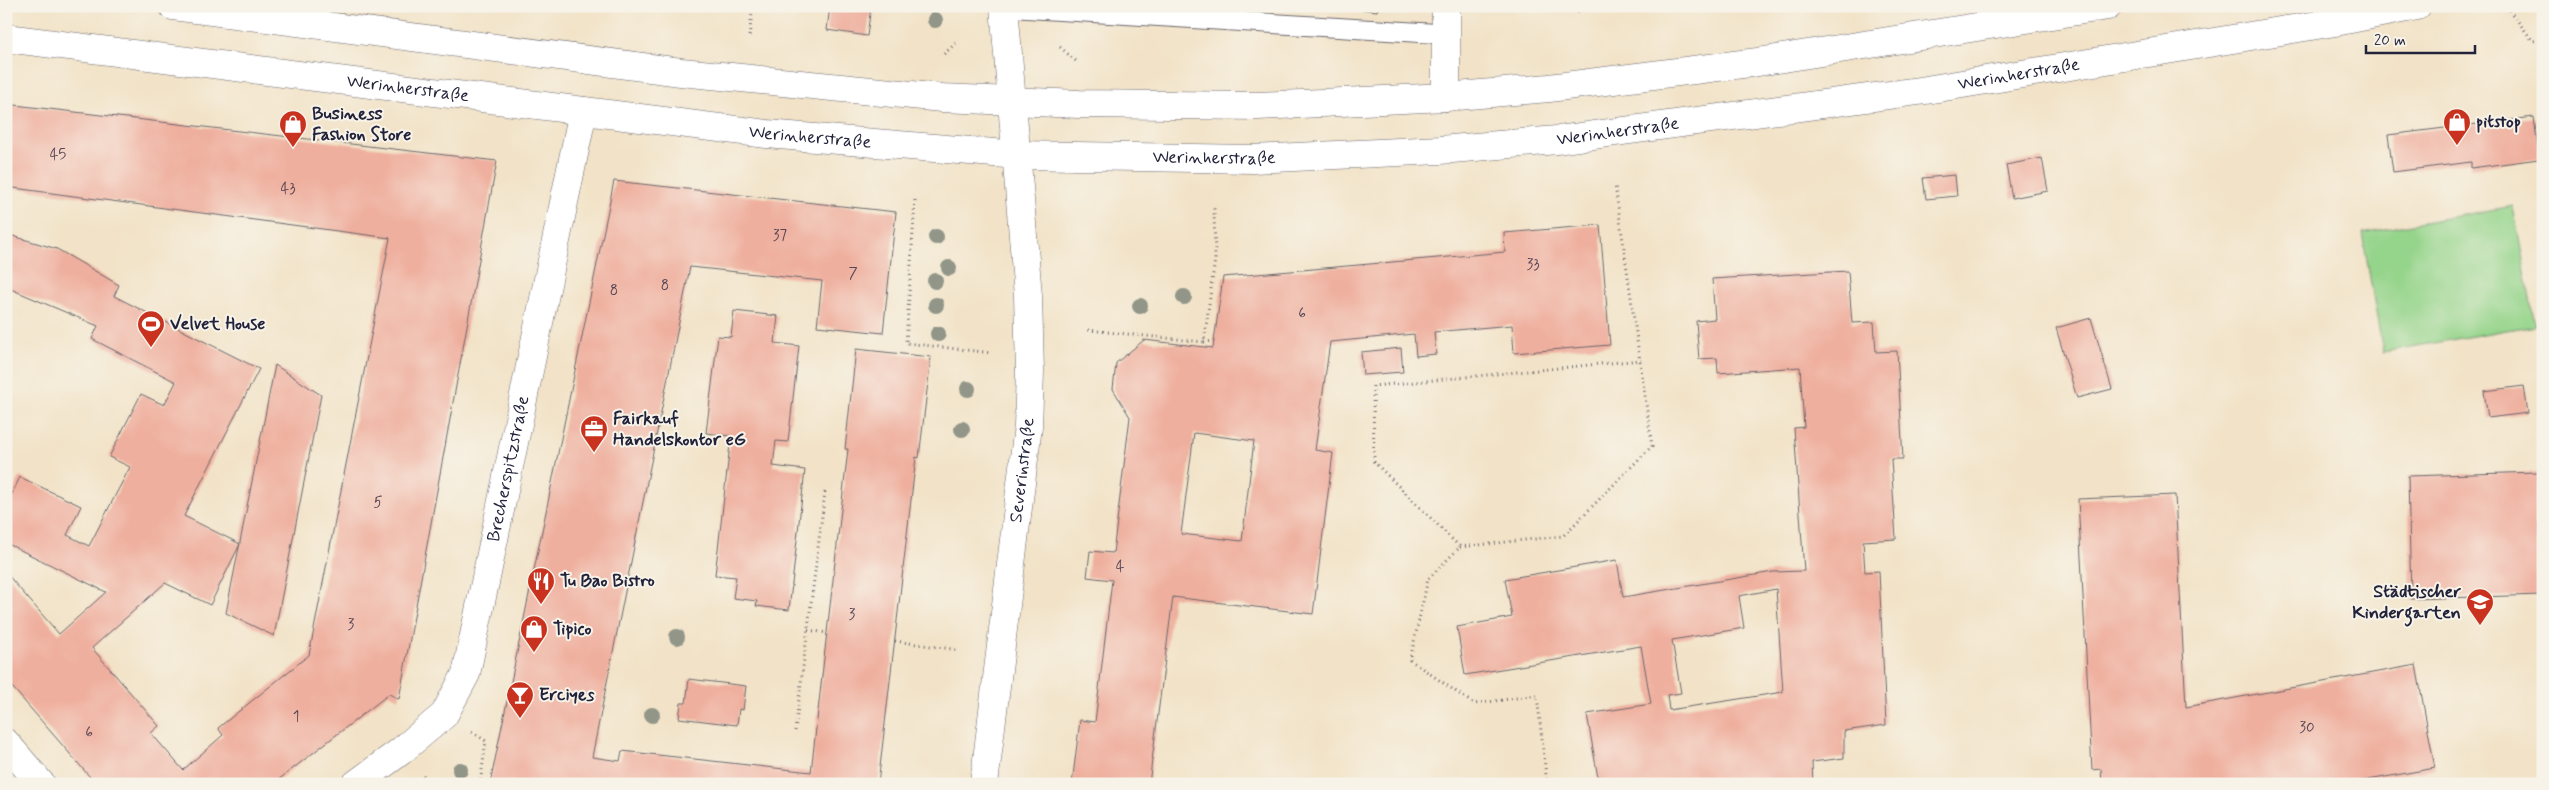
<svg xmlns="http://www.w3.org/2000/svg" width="2549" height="790" font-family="Mynerve,sans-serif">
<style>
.green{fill:#95d48b;stroke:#5c7b63}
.building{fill:#efaf9e;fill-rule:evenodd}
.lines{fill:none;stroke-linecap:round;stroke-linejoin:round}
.service-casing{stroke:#6b666c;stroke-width:21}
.minor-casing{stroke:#6b666c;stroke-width:29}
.secondary-casing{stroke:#6b666c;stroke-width:29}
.path{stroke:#6b666c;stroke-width:3;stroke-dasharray:1 4;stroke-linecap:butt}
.service{stroke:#fff;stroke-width:19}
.minor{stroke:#fff;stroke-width:28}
.secondary{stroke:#fff;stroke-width:28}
.tram{stroke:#22223b;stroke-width:1}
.tree{fill:#929688}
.labels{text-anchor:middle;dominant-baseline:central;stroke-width:4;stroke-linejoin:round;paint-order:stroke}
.number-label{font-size:15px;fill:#554554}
.street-label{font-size:18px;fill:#22223b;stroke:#f7f3e8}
.poi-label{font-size:18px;font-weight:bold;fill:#22223b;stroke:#f7f3e8;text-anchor:start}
</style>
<rect width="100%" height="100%" fill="#f7f3e8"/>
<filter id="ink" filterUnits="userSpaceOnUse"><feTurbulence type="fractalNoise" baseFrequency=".02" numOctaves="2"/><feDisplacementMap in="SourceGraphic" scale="10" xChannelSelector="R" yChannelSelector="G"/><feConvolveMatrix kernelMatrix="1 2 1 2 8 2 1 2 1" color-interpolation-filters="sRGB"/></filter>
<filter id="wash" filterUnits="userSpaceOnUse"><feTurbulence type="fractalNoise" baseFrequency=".0096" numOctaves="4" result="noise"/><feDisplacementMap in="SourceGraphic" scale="20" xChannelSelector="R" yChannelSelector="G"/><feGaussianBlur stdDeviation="1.12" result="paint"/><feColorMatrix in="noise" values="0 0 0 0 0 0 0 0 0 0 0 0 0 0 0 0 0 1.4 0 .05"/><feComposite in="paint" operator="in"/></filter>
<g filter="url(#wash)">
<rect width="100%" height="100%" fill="#f2e3c8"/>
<path class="green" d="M2513,206L2535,325L2383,352L2362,233Z"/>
<g id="blocks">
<g class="building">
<path d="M830,6H871L867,36L827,30Z"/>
<path d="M1333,6H1379L1377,11Z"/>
<path d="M1563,6H1581L1579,12Z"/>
<path d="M6,104L497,161L399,699L389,694L273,784H96L6,680V573L59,634L106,592L6,543V506L20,477L81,506L67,535L89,546L130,467L109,457L141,394L164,405L176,382L92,339L98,326L6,287V234L57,249L119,285L114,296L259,369L184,516L240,544L210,605L165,583L92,648L159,726L151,733L183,770L223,735L218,728L309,655L390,238L6,187Z"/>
<path d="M2534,117L2539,159L2471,168V162L2393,172L2388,135Z"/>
<path d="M2042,158L2048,191L2012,198L2006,165Z"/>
<path d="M1955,175L1957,196L1926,199L1923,178Z"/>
<path d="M614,181L896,212L883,333L817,326L822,281L690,267L592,757L620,761L622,751L811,772L848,449H845L856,349L931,357L919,458L916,457L878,784H490Z"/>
<path d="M1600,225L1610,345L1514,353L1512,325L1434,332L1436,354L1416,356L1414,334L1330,342L1315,450L1333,453L1313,614L1173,597L1149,784H1072L1080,720L1095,722L1112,580L1087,577L1090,551L1113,553L1130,417L1113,389L1116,363L1144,340L1213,348L1223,277L1505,252L1504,233ZM1194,433L1254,441L1242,541L1181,534Z"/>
<path d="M1848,271L1852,323L1874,322L1876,352L1897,351L1903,459H1891L1896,539L1863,541L1865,572L1879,571L1886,725L1844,731V758L1812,762L1813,784H1599L1587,714L1651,704L1641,646L1465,675L1457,627L1512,617L1505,579L1617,560L1623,597L1773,572L1804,571L1794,428L1804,427L1800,367L1718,373L1717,358L1699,359L1696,321L1715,319L1712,279ZM1776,589L1783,692L1669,710L1667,695L1681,693L1672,640L1744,628L1739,596Z"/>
<path d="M734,311L778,316L775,343L799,346L788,442L776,441L773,466L805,470L789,610L756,606L757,601L733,598L736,577L715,575L731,436L706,433L718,336L731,337Z"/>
<path d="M2091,318L2112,389L2077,398L2056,328Z"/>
<path d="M1401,348L1403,372L1363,375L1361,352Z"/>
<path d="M275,365L321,395L274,636L226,613Z"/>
<path d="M2524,386L2528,413L2488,418L2484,391Z"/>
<path d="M2538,472L2542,595L2411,599L2408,476Z"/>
<path d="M2175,495L2186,707L2416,665L2435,768L2346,784H2102L2101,769L2092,770L2078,499Z"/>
<path d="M689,679L746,686L743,710L739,709L737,725L679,718L681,703H686Z"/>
</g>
</g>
</g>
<g filter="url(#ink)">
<use href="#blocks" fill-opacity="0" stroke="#6b666c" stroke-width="1"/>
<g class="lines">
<g class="service-casing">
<path id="service" d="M1003,7L1445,34"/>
</g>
<g class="minor-casing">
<g id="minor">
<path d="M1446,6V97"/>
<path id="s1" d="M356,784L401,751L444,715L466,674L583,111"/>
<path id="s2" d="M984,784L1028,426L1030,372L1028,296L1004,6"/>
</g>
</g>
<g class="secondary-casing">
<g id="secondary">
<path d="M173,6L681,72L942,98L1079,104L1258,106L1446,97L1549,88L1758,62L2108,6"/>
<path id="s3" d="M6,38L767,134L1018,155L1253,159L1440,150L1557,140L1926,90L2335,22L2417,6"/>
<path d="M6,743L41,784"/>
</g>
</g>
<g class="path">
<path d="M2506,6L2533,41L2543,39"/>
<path d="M539,10V6"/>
<path d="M749,36L753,6"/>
<path d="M1060,47L1077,62"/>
<path d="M944,54L957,42"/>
<path d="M915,200L906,343L992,353"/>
<path d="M1088,330L1204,342L1215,259L1214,208"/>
<path d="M1204,342L1214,341"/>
<path d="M1460,547L1563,536L1652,446L1615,185"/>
<path d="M808,630L827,633"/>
<path d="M895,641L959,650"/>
<path d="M795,731L825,492"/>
<path d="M472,732L486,741L480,784"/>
<path d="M423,775L431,784"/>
<path d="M1547,784L1537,695L1474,704L1410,660L1428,579L1460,547L1374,462L1373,386L1641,360"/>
</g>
<use href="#service" class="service"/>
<use href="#minor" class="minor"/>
<use href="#secondary" class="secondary"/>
<path class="tram" d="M6,775L14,784"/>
</g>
<g class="tree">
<circle cx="935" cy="20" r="8"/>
<circle cx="936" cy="237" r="8"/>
<circle cx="949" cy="268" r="8"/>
<circle cx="935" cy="281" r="8"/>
<circle cx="1184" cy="297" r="8"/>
<circle cx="936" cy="305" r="8"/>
<circle cx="1140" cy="306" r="8"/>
<circle cx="938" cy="334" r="8"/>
<circle cx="968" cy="389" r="8"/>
<circle cx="962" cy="429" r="8"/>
<circle cx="677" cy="637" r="8"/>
<circle cx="652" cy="715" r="8"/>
<circle cx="460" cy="770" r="8"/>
</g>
</g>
<defs>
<g id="shop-pin" transform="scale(1.4375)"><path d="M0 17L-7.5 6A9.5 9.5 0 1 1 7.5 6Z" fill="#c8321e" stroke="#f7f3e8"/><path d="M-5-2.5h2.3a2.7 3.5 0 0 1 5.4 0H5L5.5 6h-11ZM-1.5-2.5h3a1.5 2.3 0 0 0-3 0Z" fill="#fff"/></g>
<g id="stadium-pin" transform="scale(1.4375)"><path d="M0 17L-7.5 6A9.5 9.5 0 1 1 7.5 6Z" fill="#c8321e" stroke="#f7f3e8"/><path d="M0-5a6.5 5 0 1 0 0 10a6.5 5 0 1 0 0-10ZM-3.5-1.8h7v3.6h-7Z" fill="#fff"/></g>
<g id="office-pin" transform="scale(1.4375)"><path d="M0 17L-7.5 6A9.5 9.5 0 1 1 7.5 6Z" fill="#c8321e" stroke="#f7f3e8"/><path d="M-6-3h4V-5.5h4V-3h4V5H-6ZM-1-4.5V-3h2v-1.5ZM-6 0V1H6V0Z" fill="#fff"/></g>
<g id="restaurant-pin" transform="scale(1.4375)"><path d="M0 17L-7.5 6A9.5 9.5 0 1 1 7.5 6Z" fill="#c8321e" stroke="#f7f3e8"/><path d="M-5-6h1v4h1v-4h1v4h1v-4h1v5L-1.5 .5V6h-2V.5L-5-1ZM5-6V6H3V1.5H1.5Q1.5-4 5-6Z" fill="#fff"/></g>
<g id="school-pin" transform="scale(1.4375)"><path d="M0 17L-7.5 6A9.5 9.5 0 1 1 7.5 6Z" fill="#c8321e" stroke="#f7f3e8"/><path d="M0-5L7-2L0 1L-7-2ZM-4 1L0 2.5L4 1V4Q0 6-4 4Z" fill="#fff"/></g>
<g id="bar-pin" transform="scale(1.4375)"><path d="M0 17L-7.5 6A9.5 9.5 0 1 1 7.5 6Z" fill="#c8321e" stroke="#f7f3e8"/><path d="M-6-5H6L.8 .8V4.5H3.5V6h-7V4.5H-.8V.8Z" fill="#fff"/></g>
</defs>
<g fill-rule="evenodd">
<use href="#shop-pin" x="2457" y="122"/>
<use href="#shop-pin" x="293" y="124"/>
<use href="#stadium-pin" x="151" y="324"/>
<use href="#office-pin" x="594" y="429"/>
<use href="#restaurant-pin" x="541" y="581"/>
<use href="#school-pin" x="2480" y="602"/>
<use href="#shop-pin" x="534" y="629"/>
<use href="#bar-pin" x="520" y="695"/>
</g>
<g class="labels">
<g class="number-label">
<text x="58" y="155">45</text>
<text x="288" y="189">43</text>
<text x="780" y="236">37</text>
<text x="1533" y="265">33</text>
<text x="853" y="274">7</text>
<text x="665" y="286">8</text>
<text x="614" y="291">8</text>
<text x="1302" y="314">6</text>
<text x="378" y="503">5</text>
<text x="1120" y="567">4</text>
<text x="852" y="615">3</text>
<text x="351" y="625">3</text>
<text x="296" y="717">1</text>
<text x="2307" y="728">30</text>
<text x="89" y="733">6</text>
</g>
<g class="street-label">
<text stroke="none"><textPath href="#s3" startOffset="2025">Werinherstraße</textPath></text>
<text stroke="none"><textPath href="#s3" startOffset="405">Werinherstraße</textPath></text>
<text stroke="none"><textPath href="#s3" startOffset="1620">Werinherstraße</textPath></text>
<text stroke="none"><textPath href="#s3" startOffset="810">Werinherstraße</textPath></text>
<text stroke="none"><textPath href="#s3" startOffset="1215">Werinherstraße</textPath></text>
<text stroke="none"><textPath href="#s1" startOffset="368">Brecherspitzstraße</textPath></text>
<text stroke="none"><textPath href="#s2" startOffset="316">Severinstraße</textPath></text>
</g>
<g class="poi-label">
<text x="312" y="114">Business<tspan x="312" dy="21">Fashion Store</tspan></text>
<text x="2476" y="122">pitstop</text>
<text x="170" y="324">Velvet House</text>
<text x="613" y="419">Fairkauf<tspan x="613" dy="21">Handelskontor eG</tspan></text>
<text x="560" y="581">Tu Bao Bistro</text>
<text x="2461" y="592" text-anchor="end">Städtischer<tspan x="2461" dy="21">Kindergarten</tspan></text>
<text x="553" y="629">Tipico</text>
<text x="539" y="695">Erciyes</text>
</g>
</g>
<rect width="2549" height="790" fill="none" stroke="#f7f3e8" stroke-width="25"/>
<path d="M2366 45v8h109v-8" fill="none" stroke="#22223b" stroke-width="2.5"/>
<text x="2374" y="45" font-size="15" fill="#22223b" stroke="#f7f3e8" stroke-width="4" paint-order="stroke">20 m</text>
</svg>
